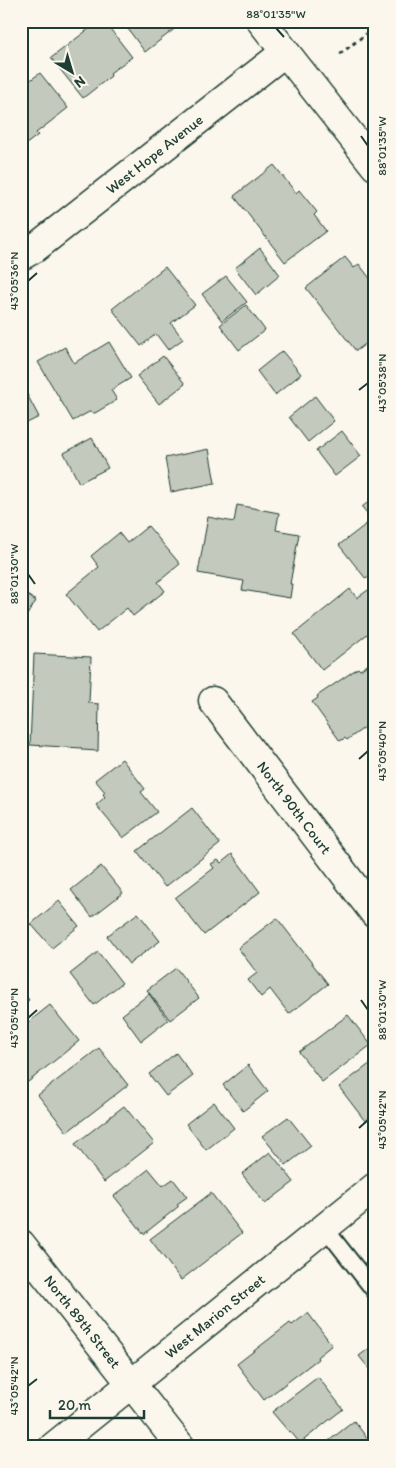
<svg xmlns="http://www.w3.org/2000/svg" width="396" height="1468" font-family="Itim,sans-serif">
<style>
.building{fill:#c4c9be;stroke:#1f3d34}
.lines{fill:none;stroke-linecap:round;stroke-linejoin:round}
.service-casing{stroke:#1f3d34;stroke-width:19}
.minor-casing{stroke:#1f3d34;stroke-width:31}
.path{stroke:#1f3d34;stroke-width:3;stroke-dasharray:4 4;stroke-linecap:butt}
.service{stroke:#fbf7ec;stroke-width:15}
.minor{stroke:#fbf7ec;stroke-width:28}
.ticks{fill:none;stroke:#1f3d34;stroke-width:2}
.labels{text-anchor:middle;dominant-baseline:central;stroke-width:5;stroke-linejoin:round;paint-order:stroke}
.street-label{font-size:15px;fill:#1f3d34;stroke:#fbf7ec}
.neatline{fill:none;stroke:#1f3d34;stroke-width:2}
.ticks-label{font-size:12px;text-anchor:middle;fill:#1f3d34}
</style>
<rect width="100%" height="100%" fill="#fbf7ec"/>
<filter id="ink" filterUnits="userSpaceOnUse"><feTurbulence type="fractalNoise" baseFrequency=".02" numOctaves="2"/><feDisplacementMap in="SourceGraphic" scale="10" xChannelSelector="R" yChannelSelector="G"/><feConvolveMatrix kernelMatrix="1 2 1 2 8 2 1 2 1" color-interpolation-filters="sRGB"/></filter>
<g filter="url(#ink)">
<g class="building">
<path d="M99,21H104L132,57L110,73L111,76L83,98L51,58Z"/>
<path d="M122,21H181L182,23L145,52Z"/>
<path d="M40,73L68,108L36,133L38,135L21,148V87Z"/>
<path d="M274,165L296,193L299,190L317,212L314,215L326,231L285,262L234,196Z"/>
<path d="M260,248L280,275L256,295L235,268Z"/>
<path d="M345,257L354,268L359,264L375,285V337L356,351L306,288Z"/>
<path d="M165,267L195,305L171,323L183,339L168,350L156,334L141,346L112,309Z"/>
<path d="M226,276L247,302L222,321L202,294Z"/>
<path d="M246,305L265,330L239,350L220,325Z"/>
<path d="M109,342L131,378L111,390L117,400L95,413L89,412L73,421L38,362L65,347L74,363Z"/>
<path d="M282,351L301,374L275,395L257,371Z"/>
<path d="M163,356L185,384L159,404L137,376Z"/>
<path d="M21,383L39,417L21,426Z"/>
<path d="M315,396L334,421L308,442L289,417Z"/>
<path d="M342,431L361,456L335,476L316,451Z"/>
<path d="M92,438L108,468L79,483L64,453Z"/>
<path d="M209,449L215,483L171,492L165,458Z"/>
<path d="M375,497V523L362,507Z"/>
<path d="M237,505L279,513L276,530L299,534L290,584H292L290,598L242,590L244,581L198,573L208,517L234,522Z"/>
<path d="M369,522L375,530V572L366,579L339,545Z"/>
<path d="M148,526L180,564L158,582L165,591L133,616L127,608L97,632L66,594L99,567L91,556L119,533L127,543Z"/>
<path d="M350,589L357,598L368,590L375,599V613L372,616L375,620V628L322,670L294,634Z"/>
<path d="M21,591L36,601L21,624Z"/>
<path d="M34,654L91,657L89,703L99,704L98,751L82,750V748L30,745Z"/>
<path d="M373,661L375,664V720L347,740L345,738L340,741L312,702L318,698L317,696L358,668L360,670Z"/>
<path d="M122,759L145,789L141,792L157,812L123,838L96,805L105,797L103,794L105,792L95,780Z"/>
<path d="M192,808L220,844L165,887L137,851Z"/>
<path d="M232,854L260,892L204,935L175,898L214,868L211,864L218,860L221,863Z"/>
<path d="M101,866L123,893L92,917L71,890Z"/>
<path d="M59,901L79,926L52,948L31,924Z"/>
<path d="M138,913L160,941L129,964L107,936Z"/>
<path d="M277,918L328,984L289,1014L270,989L261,997L248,980L257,973L238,948Z"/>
<path d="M98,952L122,983L94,1005L70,974Z"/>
<path d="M176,968L199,998L170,1020L147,990Z"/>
<path d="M21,989L29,1000L21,1006Z"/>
<path d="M149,994L168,1020L141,1041L122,1015Z"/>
<path d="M50,1005L79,1041L28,1082L21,1074V1028Z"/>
<path d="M348,1015L371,1045L322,1082L299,1052Z"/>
<path d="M99,1048L128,1085L67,1132L38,1095Z"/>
<path d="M176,1053L193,1076L166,1096L149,1074Z"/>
<path d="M375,1060V1114L365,1121L339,1087Z"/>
<path d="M248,1065L268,1091L243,1111L223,1085Z"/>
<path d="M214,1102L234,1128L206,1150L186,1124Z"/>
<path d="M124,1106L154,1143L104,1182L75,1144Z"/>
<path d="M288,1117L311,1146L286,1165L262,1136Z"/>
<path d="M270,1152L294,1182L265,1204L242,1174Z"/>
<path d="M149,1169L163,1186L173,1179L187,1197L177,1204L179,1206L144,1234L114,1196Z"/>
<path d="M211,1193L242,1233L181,1280L150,1239Z"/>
<path d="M308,1313L332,1345L317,1357L318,1359L264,1400L237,1364L290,1323L292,1325Z"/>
<path d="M375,1344V1376L359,1356Z"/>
<path d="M318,1377L343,1409L300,1443L290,1431L289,1432L272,1412Z"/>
<path d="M354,1421L374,1447H321Z"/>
</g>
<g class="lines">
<g class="service-casing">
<path id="service" d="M325,1228L375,1292"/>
</g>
<g class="minor-casing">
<g id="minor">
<path d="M261,21L375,166"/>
<path id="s1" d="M21,256L35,248L285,52"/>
<path id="s2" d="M213,701L375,914"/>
<path id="s3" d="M21,1244L181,1447"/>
<path id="s4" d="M53,1447L375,1187"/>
</g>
</g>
<path class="path" d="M340,54L375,27"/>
<use href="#service" class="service"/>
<use href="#minor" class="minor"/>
</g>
</g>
<path class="ticks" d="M276,28L284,37M361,136L368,146M28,281L37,273M359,390L368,383M28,574L35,584M359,759L368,751M361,1000L368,1010M28,1018L37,1010M359,1128L368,1120M28,1386L37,1379"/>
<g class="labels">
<g class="street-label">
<text stroke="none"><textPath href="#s1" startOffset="168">West Hope Avenue</textPath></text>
<text stroke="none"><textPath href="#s2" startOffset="134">North 90th Court</textPath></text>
<text stroke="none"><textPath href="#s4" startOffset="208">West Marion Street</textPath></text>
<text stroke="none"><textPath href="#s3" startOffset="99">North 89th Street</textPath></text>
</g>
</g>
<rect width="396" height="1468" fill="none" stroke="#fbf7ec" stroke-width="55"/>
<g transform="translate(72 72) rotate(142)" stroke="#fbf7ec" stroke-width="4" paint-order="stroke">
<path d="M0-4L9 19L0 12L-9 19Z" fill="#1f3d34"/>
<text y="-8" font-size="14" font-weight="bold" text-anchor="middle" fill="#1f3d34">N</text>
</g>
<path d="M50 1410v8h94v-8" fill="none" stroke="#1f3d34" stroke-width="2.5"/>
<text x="58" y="1410" font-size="15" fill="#1f3d34" stroke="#fbf7ec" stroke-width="4" paint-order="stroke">20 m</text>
<rect x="28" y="28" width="340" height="1412" class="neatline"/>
<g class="ticks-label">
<text x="276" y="18">88°01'35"W</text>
<text transform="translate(382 146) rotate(-90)" y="4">88°01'35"W</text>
<text transform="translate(14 281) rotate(-90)" y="4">43°05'36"N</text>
<text transform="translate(382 383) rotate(-90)" y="4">43°05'38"N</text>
<text transform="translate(14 574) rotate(-90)" y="4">88°01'30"W</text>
<text transform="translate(382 751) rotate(-90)" y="4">43°05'40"N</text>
<text transform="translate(382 1010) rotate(-90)" y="4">88°01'30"W</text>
<text transform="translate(14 1018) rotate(-90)" y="4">43°05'40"N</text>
<text transform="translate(382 1120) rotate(-90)" y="4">43°05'42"N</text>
<text transform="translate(14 1386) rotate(-90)" y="4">43°05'42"N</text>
</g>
</svg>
